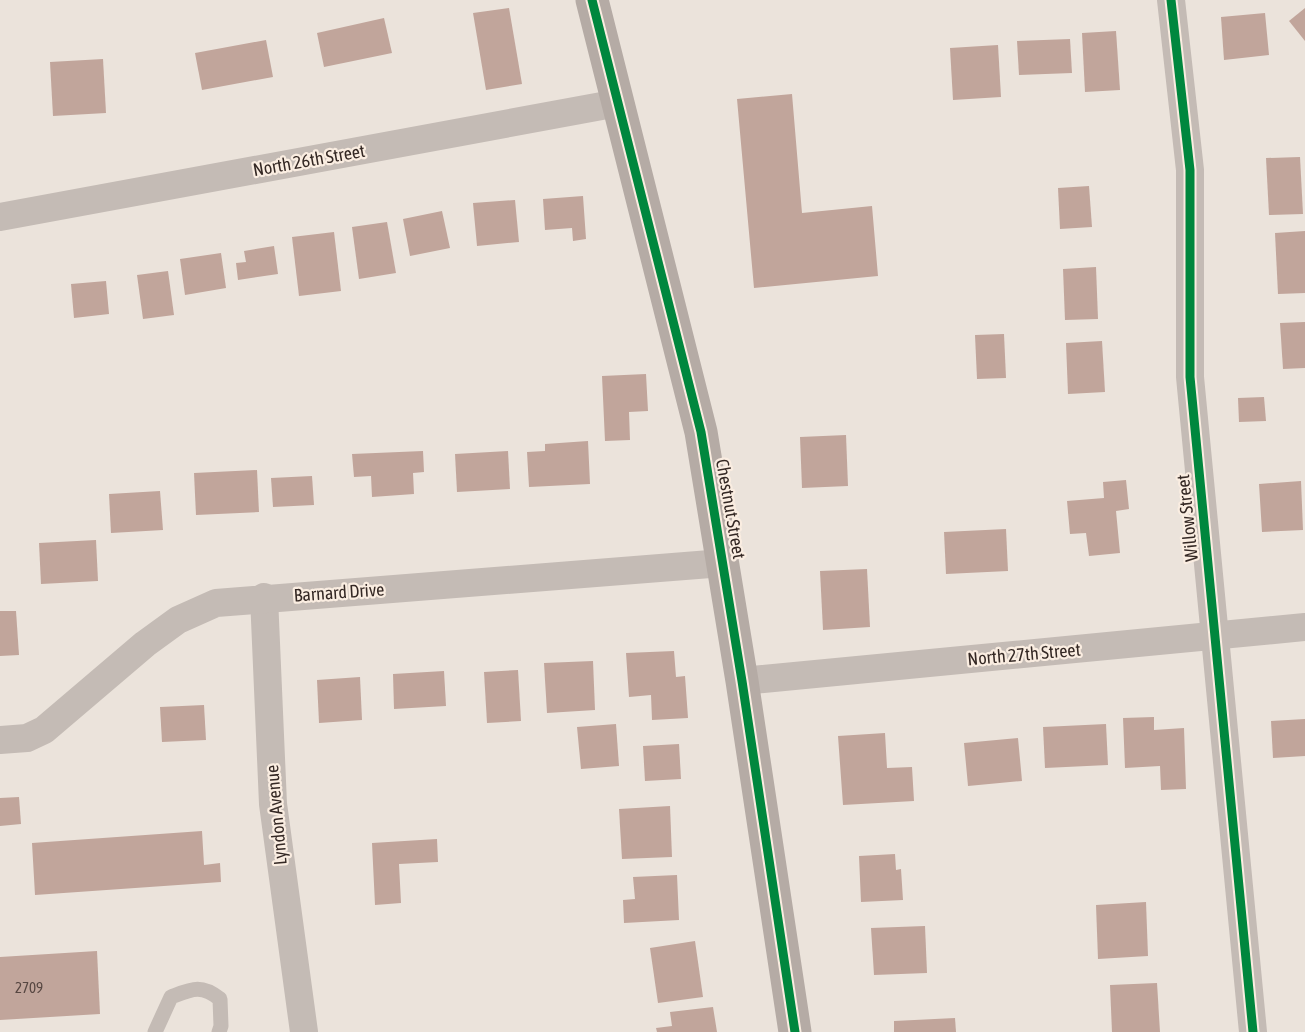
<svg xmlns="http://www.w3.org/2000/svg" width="1305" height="1032" font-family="'Asap Condensed',sans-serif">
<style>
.building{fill:#c1a59b}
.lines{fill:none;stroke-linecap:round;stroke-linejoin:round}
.lane{stroke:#c4bbb5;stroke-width:15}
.street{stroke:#c4bbb5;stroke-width:28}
.secondary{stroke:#b5aba5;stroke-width:33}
.cycleway-casing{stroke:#faede1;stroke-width:13}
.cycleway{stroke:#00873e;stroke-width:9}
.labels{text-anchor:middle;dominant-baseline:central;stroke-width:4.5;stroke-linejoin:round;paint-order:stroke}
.number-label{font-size:15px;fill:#574742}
.street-label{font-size:18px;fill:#342824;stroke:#faede1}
</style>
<rect width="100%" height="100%" fill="#ebe3db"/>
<g class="building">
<path d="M509,8L522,84L486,90L473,13Z"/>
<path d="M1305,8V41L1289,21Z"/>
<path d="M1265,13L1269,55L1224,60L1221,17Z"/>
<path d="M384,18L392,53L324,67L317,33Z"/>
<path d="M1116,31L1120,90L1085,92L1082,33Z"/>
<path d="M1070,39L1072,73L1019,75L1017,41Z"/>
<path d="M266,40L273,77L202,90L195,53Z"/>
<path d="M998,45L1001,97L953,100L950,48Z"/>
<path d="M103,59L106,113L53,116L50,62Z"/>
<path d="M792,94L802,213L872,206L878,276L754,288L737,99Z"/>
<path d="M1300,157L1303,214L1269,215L1266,158Z"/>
<path d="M1089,186L1092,227L1060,229L1058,188Z"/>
<path d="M583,196L586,239L573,241L572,228L545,230L543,199Z"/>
<path d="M515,200L519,242L477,246L473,203Z"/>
<path d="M442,211L450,248L410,256L403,219Z"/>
<path d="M387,222L396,273L359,279L352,227Z"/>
<path d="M1305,231V293L1278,294L1275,233Z"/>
<path d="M334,232L341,291L299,296L292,237Z"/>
<path d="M274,246L278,274L238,280L236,263L246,262L244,251Z"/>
<path d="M221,253L226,288L185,295L180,259Z"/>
<path d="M1096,267L1098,319L1065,320L1063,269Z"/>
<path d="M168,271L174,315L143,319L137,275Z"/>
<path d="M106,281L109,314L74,318L71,284Z"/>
<path d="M1305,322V368L1283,369L1280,323Z"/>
<path d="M1004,334L1006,378L977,379L975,335Z"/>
<path d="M1102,341L1105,392L1068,394L1066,343Z"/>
<path d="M646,374L648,411L629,412L630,440L605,441L602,376Z"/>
<path d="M1264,397L1266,421L1239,422L1238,398Z"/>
<path d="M846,435L848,486L802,488L800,437Z"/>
<path d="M588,441L590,484L529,487L527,452L545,451V444Z"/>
<path d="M423,451L424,472L413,473L414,494L372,497L371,476L354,477L352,454Z"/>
<path d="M508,451L510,489L457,492L455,454Z"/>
<path d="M257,470L259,512L196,515L194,473Z"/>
<path d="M312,476L314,505L273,507L271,478Z"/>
<path d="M1126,480L1129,509L1116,511L1120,553L1089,556L1086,533L1070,534L1067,501L1104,498L1103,482Z"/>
<path d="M1301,481L1303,530L1262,532L1259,484Z"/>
<path d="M160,491L163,530L111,533L109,494Z"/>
<path d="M1006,529L1008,571L946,574L944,532Z"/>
<path d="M96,540L98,581L41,584L39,543Z"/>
<path d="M867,569L870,627L823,630L820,571Z"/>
<path d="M0,611H16L19,655L0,656Z"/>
<path d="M674,651L676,677L685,676L688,718L652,720L651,695L629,697L626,653Z"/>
<path d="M593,661L595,710L547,713L544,663Z"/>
<path d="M518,670L521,721L487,723L484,672Z"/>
<path d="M444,671L446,706L394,709L393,674Z"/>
<path d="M360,677L362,720L319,723L317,680Z"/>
<path d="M204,705L206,740L162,742L160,707Z"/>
<path d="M1154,717V730L1184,728L1186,789L1161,790L1160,766L1125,768L1123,718Z"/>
<path d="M1305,719V756L1273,758L1271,721Z"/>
<path d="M616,724L619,766L581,769L577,727Z"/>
<path d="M1106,724L1108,765L1045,768L1043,727Z"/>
<path d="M885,733L887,768L912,767L914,801L843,805L838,736Z"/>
<path d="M1018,738L1022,781L968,786L964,743Z"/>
<path d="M679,744L681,779L645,781L643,746Z"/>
<path d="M19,797L21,824L0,826V798Z"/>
<path d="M670,806L672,857L622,859L619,809Z"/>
<path d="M202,831L204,865L220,863L221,882L35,895L32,843Z"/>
<path d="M437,839L438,862L399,864L401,903L375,905L372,843Z"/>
<path d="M895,854L896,870L901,869L903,900L861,902L859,856Z"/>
<path d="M677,875L679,920L624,923L623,900L635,899L633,877Z"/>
<path d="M1146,902L1148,956L1098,959L1096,905Z"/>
<path d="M925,926L927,973L874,975L871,928Z"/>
<path d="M695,941L703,997L658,1003L650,948Z"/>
<path d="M97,951L100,1014L0,1020V957Z"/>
<path d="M1157,983L1160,1032H1112L1110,985Z"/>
<path d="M713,1007L717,1032H657L656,1028L672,1026L670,1012Z"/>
<path d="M955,1018L956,1032H894V1021Z"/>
</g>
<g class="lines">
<path class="lane" d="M155,1032L171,997C192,989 201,984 220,999L221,1026L219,1032"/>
<g class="street">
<path d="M1171,0L1190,170V377L1253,1032"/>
<path d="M0,217L618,103"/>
<path d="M264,597L273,804L304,1032"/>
<path d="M742,681L1305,627"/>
<path d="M0,740L27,738L44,730L145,644L178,620L216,603L723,563"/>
</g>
<path class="secondary" d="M592,0L701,432L742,681L795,1032"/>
<g class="cycleway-casing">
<g id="cycleway">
<path d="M592,0L701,432L742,681L795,1032"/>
<path d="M1171,0L1190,170V377L1253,1032"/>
</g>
</g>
<use href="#cycleway" class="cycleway"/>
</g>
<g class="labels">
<g class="number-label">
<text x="29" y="987">2709</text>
</g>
<g class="street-label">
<text transform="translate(309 160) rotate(-10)">North 26th Street</text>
<text transform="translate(731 509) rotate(80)">Chestnut Street</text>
<text transform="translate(1187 518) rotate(-96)">Willow Street</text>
<text transform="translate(339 592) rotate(-4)">Barnard Drive</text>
<text transform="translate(1024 654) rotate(-5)">North 27th Street</text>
<text transform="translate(276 815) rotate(-95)">Lyndon Avenue</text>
</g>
</g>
</svg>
